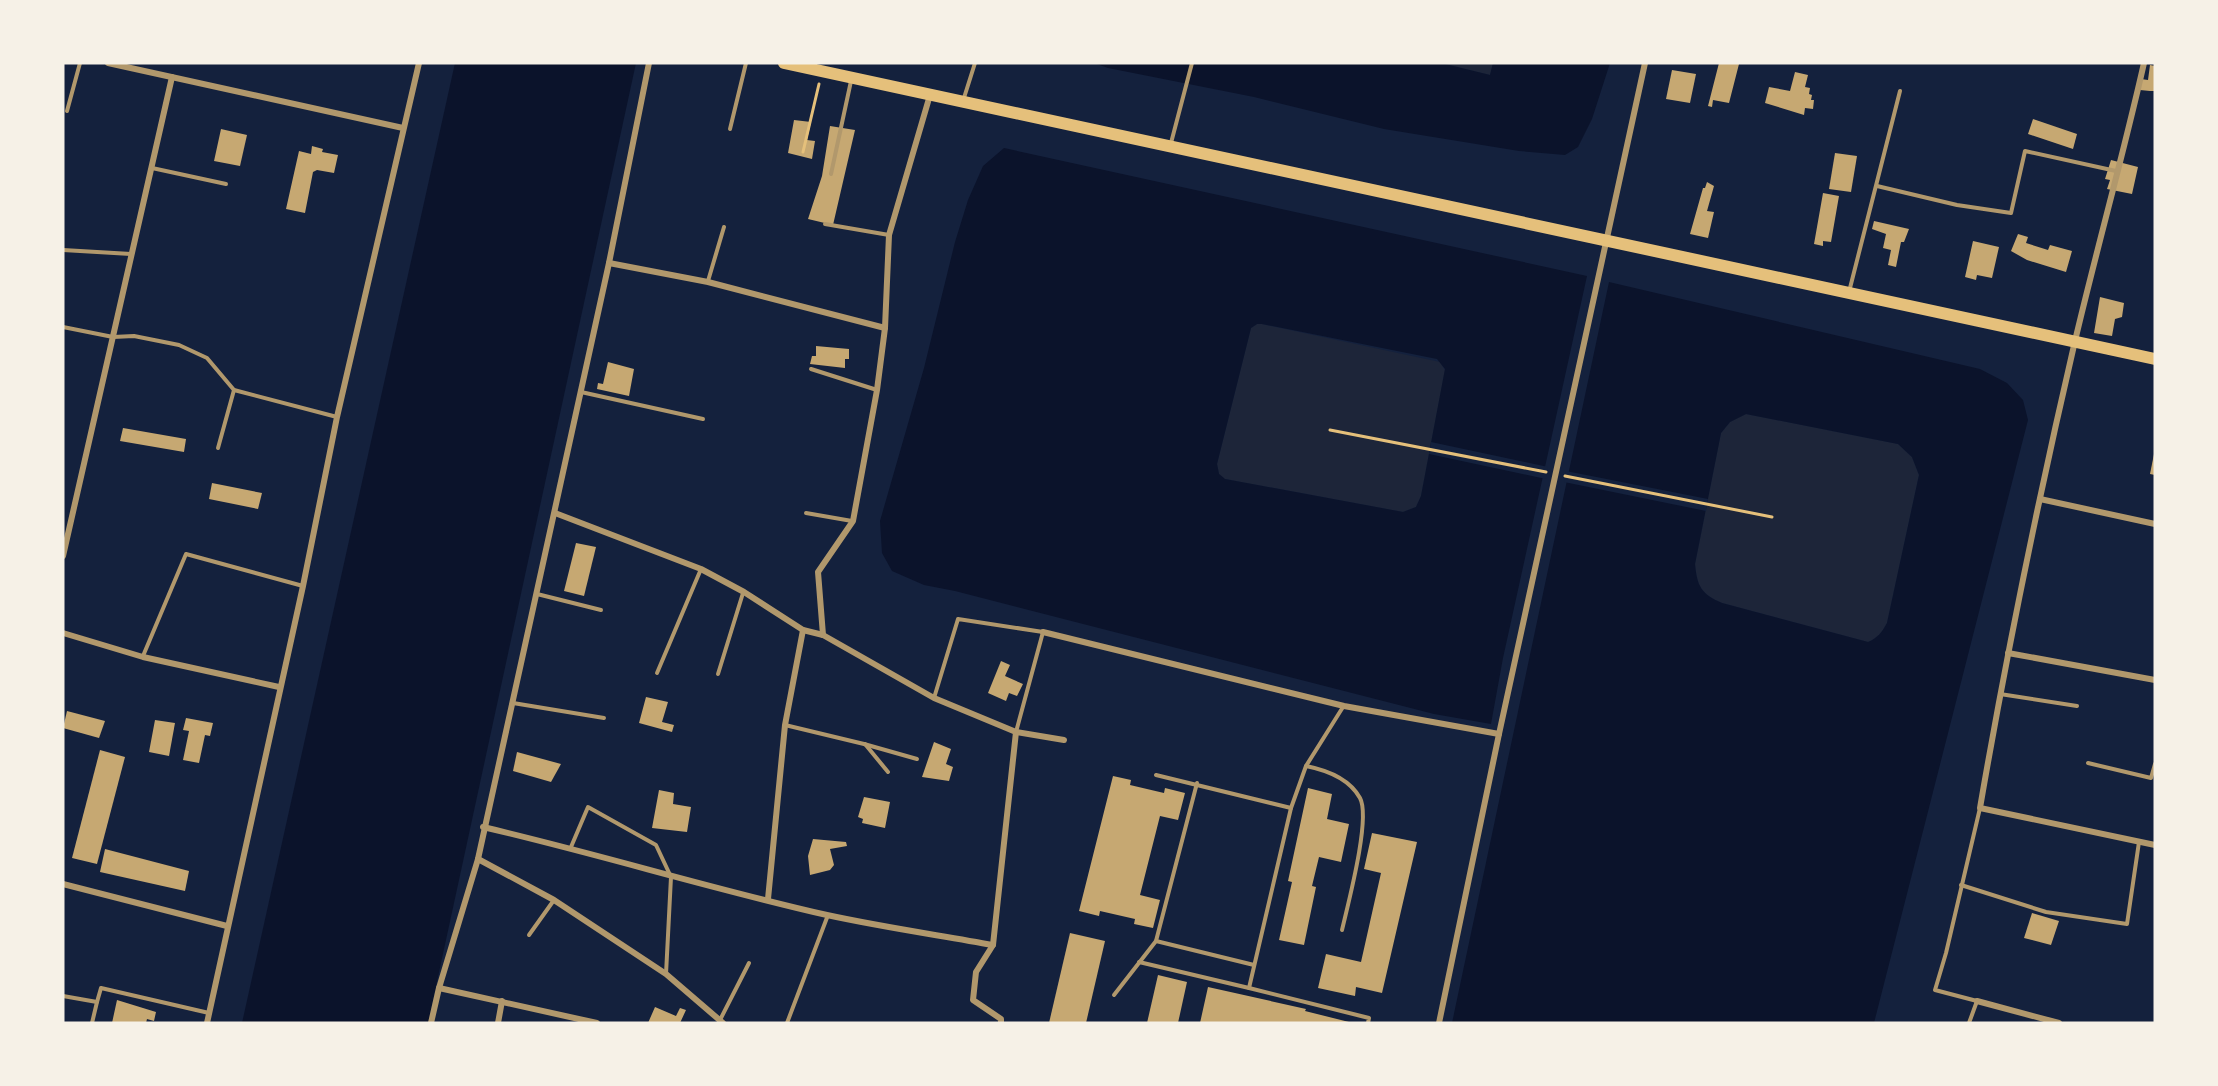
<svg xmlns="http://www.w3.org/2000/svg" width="2218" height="1086" font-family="Cabin,sans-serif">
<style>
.green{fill:#1d2539}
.water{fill:#0b132b;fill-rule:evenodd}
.pier{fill:#14213d}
.building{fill:#c6a872}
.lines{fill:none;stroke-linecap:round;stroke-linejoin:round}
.path{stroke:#e5c07b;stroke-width:3}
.service{stroke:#b1986c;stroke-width:4}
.minor{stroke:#b1986c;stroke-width:6}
.secondary{stroke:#e5c07b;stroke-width:12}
</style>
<rect width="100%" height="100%" fill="#14213d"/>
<g class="green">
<path d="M1441,63H1493L1490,75Z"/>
<path d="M1262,324L1440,362L1445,370L1421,496L1416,507L1403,512L1225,479L1219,474L1217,464L1251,328L1257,324Z"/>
<path d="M1746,414L1898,444L1912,457L1919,475L1887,623C1882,632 1878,638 1868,642L1722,603C1701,594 1697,586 1695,564L1721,433L1730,422Z"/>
</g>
<g class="water">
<path d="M455,63H636L428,1023H242Z"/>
<path d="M1094,63H1441L1490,75L1493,63H1610L1592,119L1578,147L1565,155L1519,151L1384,129L1254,97L1108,68Z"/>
<path d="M1004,148L1587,276L1503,658L1491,724L1434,714L955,591L924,585L892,571L882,553L880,521L924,368L955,242L968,200L983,166ZM1262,324L1437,359L1445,369L1421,496L1416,507L1403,512L1225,479L1219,474L1217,464L1251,328L1257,324Z"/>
<path d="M1609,282L1980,369L2007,383L2023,400L2028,420L1874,1023H1452ZM1746,414L1898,444L1912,457L1919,475L1887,623C1882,632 1878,638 1868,642L1722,603C1701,594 1697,586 1695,564L1721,433L1730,422Z"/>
</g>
<g class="pier">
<path d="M1431,442L1548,467L1546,479L1429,454Z"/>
<path d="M1566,471L1708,499L1706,511L1564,482Z"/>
</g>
<g class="building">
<path d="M1719,63L1739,64L1729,103L1713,100L1712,107L1708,106Z"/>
<path d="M2150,65L2155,66V91H2150L2140,90L2141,79L2148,80Z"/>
<path d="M1672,70L1696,74L1690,103L1666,99Z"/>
<path d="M1795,72L1808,75L1805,87L1810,88L1809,94L1812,95L1811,100H1814L1813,109L1805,108L1804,115L1765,103L1769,87L1790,91Z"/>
<path d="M2033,119L2077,134L2073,149L2028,134Z"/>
<path d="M794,120L811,122L807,140L815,141L812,159L788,153Z"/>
<path d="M830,126L855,130L833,225L808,219L822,176Z"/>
<path d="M221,129L247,135L240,166L214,161Z"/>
<path d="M312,146L323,149L322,152L338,155L334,173L317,170L313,172L305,213L286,209L299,151L311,154Z"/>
<path d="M1835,153L1857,156L1851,192L1829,189Z"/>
<path d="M2111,160L2138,167L2132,194L2107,189L2110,180L2105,179Z"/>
<path d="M1707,182L1714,186L1707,211L1714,212L1708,238L1690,234L1703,188H1705Z"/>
<path d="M1823,193L1839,196L1831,242L1823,241V246L1814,244Z"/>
<path d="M1874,221L1909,229L1904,242H1901L1896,267L1888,265L1891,250L1883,248L1886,234L1872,229Z"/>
<path d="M2018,234L2028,237L2026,243L2048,250L2050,245L2072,251L2066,272L2027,260L2011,251Z"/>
<path d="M1973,241L1999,247L1992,278L1977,275L1976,280L1965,277Z"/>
<path d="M2100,297L2124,303L2122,317L2115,319L2112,336L2094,333Z"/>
<path d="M816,346L849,349V359H845V368L810,364L812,356H816Z"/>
<path d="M608,362L634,369L629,396L597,389L598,383L603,384Z"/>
<path d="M123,428L186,439L184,452L120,441Z"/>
<path d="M2154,454H2155V475L2150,474Z"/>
<path d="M212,483L262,493L258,509L209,499Z"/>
<path d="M576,543L596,547L584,596L564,591Z"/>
<path d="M1001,661L1010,665L1005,676L1023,684L1017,696L1009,693L1006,701L988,693Z"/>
<path d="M646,697L668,702L662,722L674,725L672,732L639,723Z"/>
<path d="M67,711L105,721L99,738L63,728Z"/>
<path d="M186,718L213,723L210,736L205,735L199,763L183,760L189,731L183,730Z"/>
<path d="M155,720L175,723L169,756L149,752Z"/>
<path d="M934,742L951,749L946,764L953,767L949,781L922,777Z"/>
<path d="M100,750L125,757L97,864L72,858Z"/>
<path d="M517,752L561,764L551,782L513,771Z"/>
<path d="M1113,776L1131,780L1130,785L1164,793L1165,788L1185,793L1178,820L1160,816L1140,895L1160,900L1153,928L1134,924L1135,919L1100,911L1099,916L1079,911Z"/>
<path d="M1308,788L1332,794L1327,819L1349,824L1341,862L1319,857L1312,886L1316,887L1304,945L1279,940L1292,882L1288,881Z"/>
<path d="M659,790L674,793L673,804L691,807L687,832L652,828Z"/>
<path d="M864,797L890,802L885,828L862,823L863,819L858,817Z"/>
<path d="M1372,833L1417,842L1382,993L1356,987L1355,996L1318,988L1326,954L1361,962L1381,873L1364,869Z"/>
<path d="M813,839L846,842L847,846L830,849L834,865L830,870L810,875L808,856Z"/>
<path d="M105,849L189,871L185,891L100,872Z"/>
<path d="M2032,913L2059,921L2051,945L2024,938Z"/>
<path d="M1070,933L1105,941L1086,1023H1049Z"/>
<path d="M1158,975L1187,982L1178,1023H1147Z"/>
<path d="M1208,987L1306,1009L1305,1011L1353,1023H1200Z"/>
<path d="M117,1000L156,1012L154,1021L147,1019L146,1023H112Z"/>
<path d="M655,1007L676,1016L680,1008L686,1010L680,1023H648Z"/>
</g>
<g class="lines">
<g class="path">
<path d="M803,152L819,84"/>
<path d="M1330,430L1546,472"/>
<path d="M1565,476L1772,517"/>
</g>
<g class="service">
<path d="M963,101L975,63"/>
<path d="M67,111L80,63"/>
<path d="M730,129L746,63"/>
<path d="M1171,143L1192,63"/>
<path d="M152,168L226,184"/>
<path d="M831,174L851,81"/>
<path d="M1877,186L1957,205L2011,213L2025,151L2116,171"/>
<path d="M825,224L889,235"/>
<path d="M63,250L131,254"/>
<path d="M708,281L724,227"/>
<path d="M1849,292L1900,91"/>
<path d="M63,327L113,337L134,336L179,345L207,358L234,390L337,417"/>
<path d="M811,369L877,390"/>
<path d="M581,392L703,419"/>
<path d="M218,448L234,390"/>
<path d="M806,513L852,521"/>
<path d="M537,594L601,610"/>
<path d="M143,656L186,554L303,586"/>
<path d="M657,673L701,569"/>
<path d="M718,674L743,593"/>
<path d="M2000,694L2077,706"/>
<path d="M934,698L958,619L1043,632L1016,732"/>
<path d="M513,703L604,718"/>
<path d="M1343,707L1306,766L1291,808L1249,988L1369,1018L1368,1023"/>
<path d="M785,725L864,744L917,759"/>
<path d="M865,744L888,772"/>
<path d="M2088,763L2151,778L2155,764"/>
<path d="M1306,766C1326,770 1349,778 1360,798C1371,818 1348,904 1342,930"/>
<path d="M1156,775L1291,808"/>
<path d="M571,847L588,807L656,845L671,877L666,974"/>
<path d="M1961,885L2046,912L2127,924L2139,842"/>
<path d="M529,935L554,900"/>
<path d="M1156,941L1254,965"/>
<path d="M1139,962L1249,988"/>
<path d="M1114,995L1156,941L1197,783"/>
<path d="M63,996L97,1002L101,988L209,1013"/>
<path d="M720,1020L749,963"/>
<path d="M92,1023L97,1002"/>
<path d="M787,1023L828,915"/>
<path d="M1969,1023L1977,1001L1935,990L1946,953L1980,808"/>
</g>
<g class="minor">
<path d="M108,63L403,128"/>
<path d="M2144,63C2123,156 2097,248 2075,341C2039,496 2007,651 1980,808L2155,845"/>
<path d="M609,263L708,282L885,328"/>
<path d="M2040,499L2155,524"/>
<path d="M555,513L701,569L744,592L803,630L823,635L934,698L1016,732L1064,740"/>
<path d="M63,556L172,77"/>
<path d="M1043,632L1344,706L1499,734"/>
<path d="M63,633L143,657L279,687"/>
<path d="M823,635L818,572L853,521L877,390L885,328L889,235L930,95"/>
<path d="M2008,653L2155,680"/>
<path d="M483,827C599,854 712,889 827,915C882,927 938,935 993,945"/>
<path d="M478,859L554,900L666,974L723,1023"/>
<path d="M63,884L227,926"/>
<path d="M768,899L785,725L803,630"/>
<path d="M439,988L597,1023"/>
<path d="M1977,1001L2059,1023"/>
<path d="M207,1023L303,586L337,417L419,63"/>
<path d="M431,1023L439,988L478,859L609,263L649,63"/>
<path d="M498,1023L502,1001"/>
<path d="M1001,1023V1019L973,1000L976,972L993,945L1016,732"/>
<path d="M1439,1023L1499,734L1645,63"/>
</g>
<path class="secondary" d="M784,63L2155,359"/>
</g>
<rect width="2218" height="1086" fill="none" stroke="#f6f1e7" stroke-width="129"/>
</svg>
